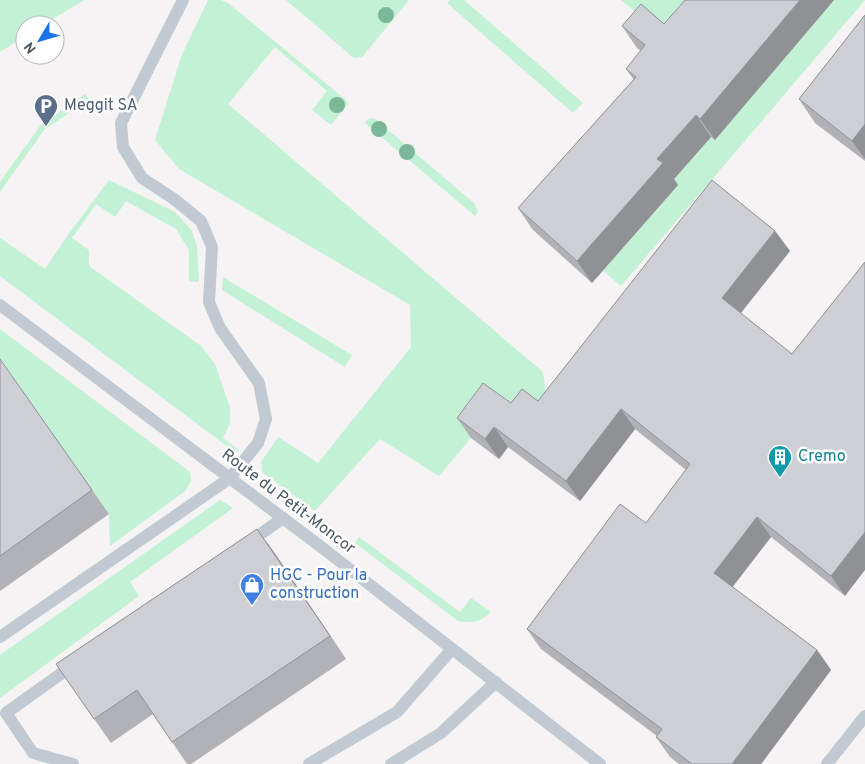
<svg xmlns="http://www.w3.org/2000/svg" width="865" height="764" font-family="Overpass,sans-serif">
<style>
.green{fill:#c3f1d5}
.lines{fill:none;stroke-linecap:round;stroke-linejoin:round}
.lane{stroke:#c1cad2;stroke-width:12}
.tree{fill:#7bb799}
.wall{fill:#b0b2b7}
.shaded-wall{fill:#909195}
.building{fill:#cdcfd5;stroke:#909195}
.labels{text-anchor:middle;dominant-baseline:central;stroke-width:5;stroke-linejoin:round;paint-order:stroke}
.service-label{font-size:16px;fill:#4e5e75;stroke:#fff;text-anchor:start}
.culture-label{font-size:16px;fill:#0d838f;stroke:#fff;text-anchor:start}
.street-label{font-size:16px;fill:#4a5661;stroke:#fff}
.shop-label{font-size:16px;fill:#366cbe;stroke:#fff;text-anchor:start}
</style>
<rect width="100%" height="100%" fill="#f5f3f3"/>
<g class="green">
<path d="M0,0H84L43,25H25V36L0,52Z"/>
<path d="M208,0H221L228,3L346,100L348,104L331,125L312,110L327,91L275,47L228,104L543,372L548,409L497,403L471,438L439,476L380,439L315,511L262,472L261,462L278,437L318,463L411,347L410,305L179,169L155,140L181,57Z"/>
<path d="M286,0H409L362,57L354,58Z"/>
<path d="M450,0H464L583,103L573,113L447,3Z"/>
<path d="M621,0H716L679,43L653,27Z"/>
<path d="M833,0H865L621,286L603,271L678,185L673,180L711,137L715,140Z"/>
<path d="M85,94L89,99L44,130L0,192V182L40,126Z"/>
<path d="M374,118L475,204L478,212L475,216L365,123L368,119Z"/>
<path d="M109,180L175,212L192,231L197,246L199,282L189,281V250L176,229L126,201L115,217L96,204L72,238L89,250V266L201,346L215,364L230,408V423L223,438L238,450L236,453L0,276V238L45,269L68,235Z"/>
<path d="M223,277L352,355L345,367L222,290Z"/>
<path d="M0,329L190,472L191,481L185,491L110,546L109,514L13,378L0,358Z"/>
<path d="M220,500L233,508L130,582L139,596L0,698V655Z"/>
<path d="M359,537L460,612L471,598L491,612C479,623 473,623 458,621L355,543Z"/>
</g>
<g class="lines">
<g class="lane">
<path d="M0,305L320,546L600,764"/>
<path d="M248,543L283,518"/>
<path d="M0,637L230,478L258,443L266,419L259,383L220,328L209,302L212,247L201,221L174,199L142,178L123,147L121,123L183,0"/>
<path d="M73,764L33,753L6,713L76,663"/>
<path d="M309,764L397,712L452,649"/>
<path d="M391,764L441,733L496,682"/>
<path d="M827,764L865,716"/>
</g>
</g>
<g class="tree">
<circle cx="386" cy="15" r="8"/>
<circle cx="337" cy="105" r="8"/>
<circle cx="379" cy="129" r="8"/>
<circle cx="407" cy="152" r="8"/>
</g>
<g class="wall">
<path d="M685,0H834L715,140L711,137L674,179L678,185L592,283L533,230L518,208L634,80L626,69L641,51L637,48L622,26L664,24Z"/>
<path d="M865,15V161L815,123L799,99Z"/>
<path d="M775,231L790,251L741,312L845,596L771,537L732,587L817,650L831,670L761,764H679L670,757L656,737L657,736L541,649L527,629L646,523L686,470L635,429L580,501L508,447L499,459L471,438L457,418L511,403L538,401Z"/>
<path d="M0,359L109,514L0,591Z"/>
<path d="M257,529L346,659L191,764H187L153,714L111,743L56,664Z"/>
</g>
<g class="shaded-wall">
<path d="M800,0H834L715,140L700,119Z"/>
<path d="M696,115L711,137L674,179L678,185L592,283L577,261L657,159Z"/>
<path d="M865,124V159L852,141Z"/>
<path d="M775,231L790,251L737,318L722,298Z"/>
<path d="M621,409L635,429L580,501L566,481Z"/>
<path d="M494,427L508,447L499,459L485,439Z"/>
<path d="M757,517L771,537L728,593L714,573Z"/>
<path d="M257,529L274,552L346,659L330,636Z"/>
<path d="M865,532V570L845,596L831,576Z"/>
<path d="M817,650L831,670L761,764H732Z"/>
</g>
<g class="building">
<path d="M685,0H800L700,119L696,115L657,159L663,163L577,261L518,208L636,77L626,69L645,45L622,26L641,4L664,24Z"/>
<path d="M865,15V124L852,141L799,99Z"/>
<path d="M712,180L775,231L722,298L792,354L865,262V532L831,576L757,517L714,573L817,650L732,764H692L656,737L662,729L527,629L620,504L646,523L690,464L621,409L566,481L494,427L485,439L457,418L483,383L511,403L522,389L538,401Z"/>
<path d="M0,359L92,490L0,556Z"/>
<path d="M257,529L330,636L172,742L137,690L94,719L56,664Z"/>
</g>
<defs>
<g id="parking-pin" transform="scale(1.25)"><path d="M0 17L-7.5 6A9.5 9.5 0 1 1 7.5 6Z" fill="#5c6f8a" stroke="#fff"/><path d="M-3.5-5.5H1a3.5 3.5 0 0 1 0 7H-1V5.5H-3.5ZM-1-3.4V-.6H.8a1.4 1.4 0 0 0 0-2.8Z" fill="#fff"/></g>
<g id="building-pin" transform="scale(1.25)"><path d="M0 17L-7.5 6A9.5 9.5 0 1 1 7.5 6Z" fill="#0f9aa8" stroke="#fff"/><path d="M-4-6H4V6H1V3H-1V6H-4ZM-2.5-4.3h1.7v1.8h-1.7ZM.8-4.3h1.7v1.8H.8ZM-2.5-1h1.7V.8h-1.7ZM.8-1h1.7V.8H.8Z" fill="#fff"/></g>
<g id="shop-pin" transform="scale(1.25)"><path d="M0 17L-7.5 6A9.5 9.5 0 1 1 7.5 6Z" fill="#3f7fe0" stroke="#fff"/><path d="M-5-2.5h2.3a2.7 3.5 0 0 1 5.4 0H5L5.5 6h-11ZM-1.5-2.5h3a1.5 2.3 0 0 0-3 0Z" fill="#fff"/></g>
</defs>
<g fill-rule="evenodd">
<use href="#parking-pin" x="46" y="106"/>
<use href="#building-pin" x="780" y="457"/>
<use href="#shop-pin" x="252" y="585"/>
</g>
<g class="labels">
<g class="service-label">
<text x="64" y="106">Meggit SA</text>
</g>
<g class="culture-label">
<text x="798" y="457">Cremo</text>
</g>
<g class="street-label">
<text transform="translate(288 502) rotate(37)">Route du Petit-Moncor</text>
</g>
<g class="shop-label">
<text x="270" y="576">HGC - Pour la<tspan x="270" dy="18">construction</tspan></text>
</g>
</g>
<g transform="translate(40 40) rotate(232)"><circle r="24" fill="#ffffff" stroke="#b7bbc0"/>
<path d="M0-4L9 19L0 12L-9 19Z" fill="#1a73e8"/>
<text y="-8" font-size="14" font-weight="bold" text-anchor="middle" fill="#4a5661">N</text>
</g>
</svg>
